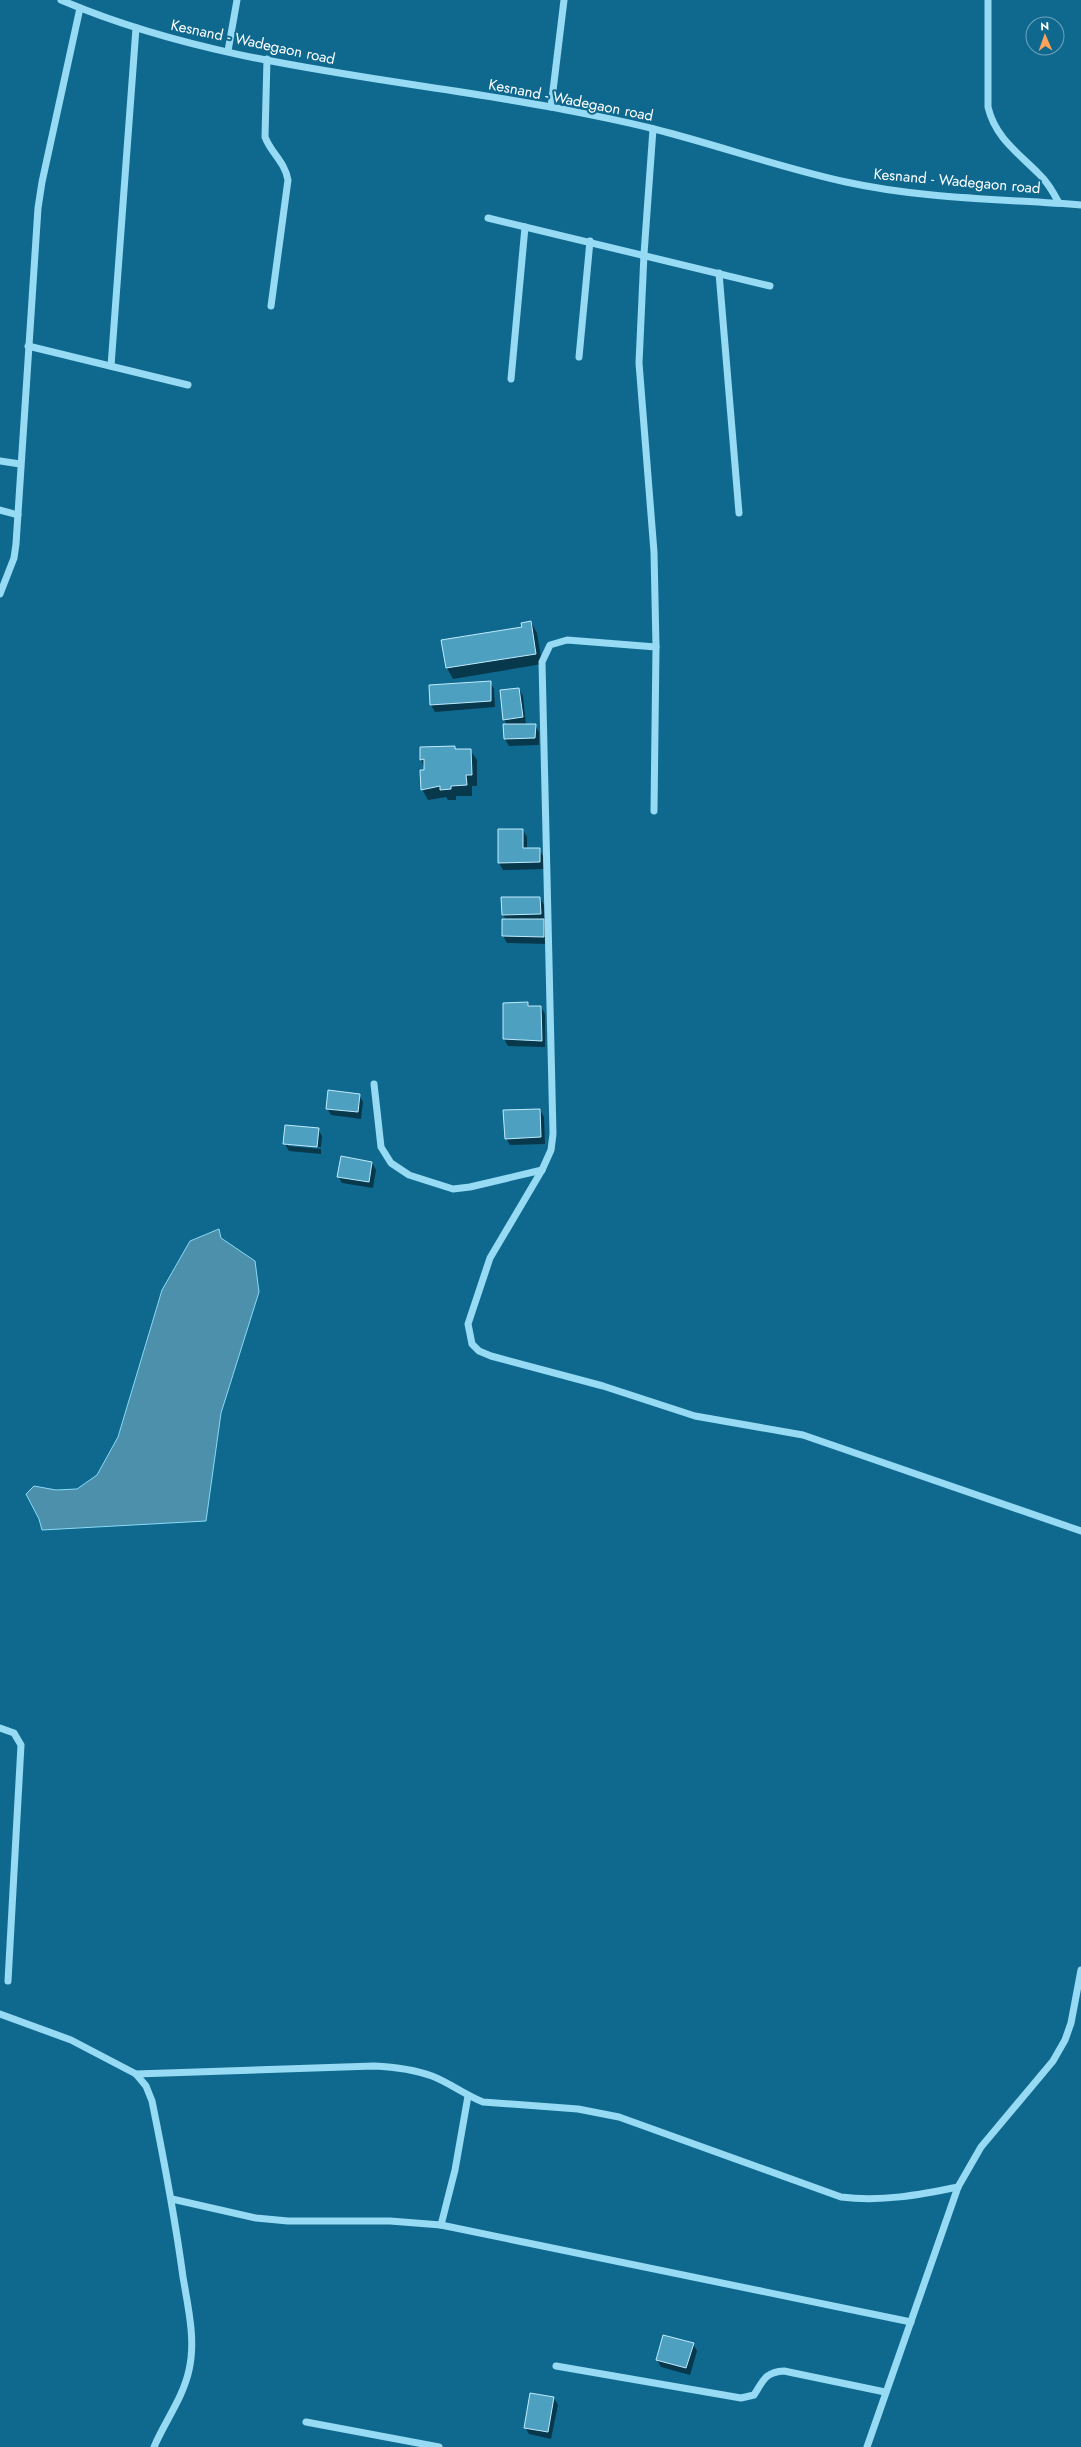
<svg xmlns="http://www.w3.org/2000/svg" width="1081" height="2447" font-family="Jost,sans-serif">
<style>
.water{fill:#4d90ab;stroke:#88daf7}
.shadow{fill:#0007}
.building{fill:#4ea0c1;stroke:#bfecfe}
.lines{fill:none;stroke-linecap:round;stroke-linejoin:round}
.minor{stroke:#97daf3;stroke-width:7}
.labels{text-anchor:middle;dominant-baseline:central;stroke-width:4;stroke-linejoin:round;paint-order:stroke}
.street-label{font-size:15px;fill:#fff;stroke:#0f698f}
</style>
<rect width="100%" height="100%" fill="#0f698f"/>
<path class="water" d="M219,1229L221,1238L255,1261L259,1292L221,1413L206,1521L42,1530L39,1519L26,1494L34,1486L56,1490L77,1489L97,1475L118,1437L162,1290L190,1241Z"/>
<g class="shadow">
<path d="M531,622L537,633L542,664L453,679L447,668L442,641L523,628Z"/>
<path d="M490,682L494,689L495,707L435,712L431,705L430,686Z"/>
<path d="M519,689L523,696L526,725H535L539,732V745L509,746L505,739L507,725L504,720Z"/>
<path d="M454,747L456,750H470L477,760V786H472V796H456V800H448L446,797L428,800L422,789L425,771L421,759Z"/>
<path d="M523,830L527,837V849H539L543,856L544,869L503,870L499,863Z"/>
<path d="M502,898H540L544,905L548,944L507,943L503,936L506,920L503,915Z"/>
<path d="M528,1003L530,1007H541L545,1014V1047L508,1046L504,1039Z"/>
<path d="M359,1095L363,1102L361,1119L331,1115L327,1108Z"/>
<path d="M540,1110L544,1117L545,1144L510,1145L506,1138Z"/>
<path d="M318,1129L322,1136L321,1147L288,1144V1146L321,1149V1154L289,1151L285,1144Z"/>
<path d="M372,1163L376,1170L373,1188L342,1183L338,1176Z"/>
<path d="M693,2344L697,2351L690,2375L661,2367L657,2360Z"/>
<path d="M531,2394L554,2398L558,2405L551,2439L529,2434L525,2427Z"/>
</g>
<g class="building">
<path d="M531,621L536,654L446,668L441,640L522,627L521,623Z"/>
<path d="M491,681V701L430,705L429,685Z"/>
<path d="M519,688L523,717L503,720L500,690Z"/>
<path d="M503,724H536L535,738L504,739Z"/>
<path d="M455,746V749H471L472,775H466L467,785L451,786V789L440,790V786L421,790L420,770H424V759L420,760V747Z"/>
<path d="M498,829H523V848H540V862L498,863Z"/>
<path d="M501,897H540L541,914L502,915Z"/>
<path d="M502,919H544V937L502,936Z"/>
<path d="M528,1002V1006H541L542,1041L503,1039V1003Z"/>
<path d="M328,1090L360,1094L358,1112L326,1109Z"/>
<path d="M540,1109L541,1137L505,1139L503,1110Z"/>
<path d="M285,1125L319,1128L317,1147L283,1144Z"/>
<path d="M341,1156L372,1162L369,1182L337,1177Z"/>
<path d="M663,2335L694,2343L686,2368L656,2360Z"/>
<path d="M530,2393L554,2397L548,2432L524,2428Z"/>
</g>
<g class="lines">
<g class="minor">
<path d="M61,0C215,66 388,77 551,107C586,114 620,120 654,129C718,145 781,168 846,182C923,199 1003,199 1081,205"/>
<path d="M988,0V107C995,137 1017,152 1038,173C1047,181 1053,192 1059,203"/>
<path d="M228,51L237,0"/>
<path d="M267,59L265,137C271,153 285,162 288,180L271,306"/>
<path d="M551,107L564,0"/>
<path d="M653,129L644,254L639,363L654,552L656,647L654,811"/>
<path d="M488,218L770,286"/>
<path d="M719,273L739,513"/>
<path d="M28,346L188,385"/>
<path d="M579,357L590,241"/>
<path d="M111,366L136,28"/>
<path d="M511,379L525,227"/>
<path d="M0,461L20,464"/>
<path d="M0,510L18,515"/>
<path d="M0,594L14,558L16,544L38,208L42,182L80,8"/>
<path d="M656,647L567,640L550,645L542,662L553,1134L551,1150L542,1170L490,1258L468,1324L472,1344L479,1351L491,1356L603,1386L695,1416L803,1435L1081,1531"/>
<path d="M374,1084L381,1147L391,1163L409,1175L453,1189L470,1187L542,1170"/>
<path d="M0,1728L14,1733L21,1745L8,1981"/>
<path d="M0,2014L71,2040L136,2074L146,2086L152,2101C164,2160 175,2218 183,2277C188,2307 196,2340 189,2370C183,2398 165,2421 154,2447"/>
<path d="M136,2074L374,2066C394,2067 413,2069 432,2076C450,2083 465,2095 483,2102L578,2109L619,2117L841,2197C882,2202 919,2195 958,2187"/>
<path d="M172,2199L256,2218L288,2221H390L441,2225L911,2322"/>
<path d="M441,2225L455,2170L468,2096"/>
<path d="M556,2366L741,2398L754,2395C763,2381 765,2372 784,2371L885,2392"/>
<path d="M306,2422L439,2447"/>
<path d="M867,2447L958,2187L981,2147L1053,2061L1065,2040L1071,2023L1081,1970"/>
</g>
</g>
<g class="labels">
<g class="street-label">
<text transform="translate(253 42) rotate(12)">Kesnand - Wadegaon road</text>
<text transform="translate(571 100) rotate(11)">Kesnand - Wadegaon road</text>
<text transform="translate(957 181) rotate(5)">Kesnand - Wadegaon road</text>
</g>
</g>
<g transform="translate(1045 36) rotate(358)"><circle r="19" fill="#0f698f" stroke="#6fa5bc"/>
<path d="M0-3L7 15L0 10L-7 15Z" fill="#ffa35a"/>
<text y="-6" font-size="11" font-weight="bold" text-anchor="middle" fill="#ffffff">N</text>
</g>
</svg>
